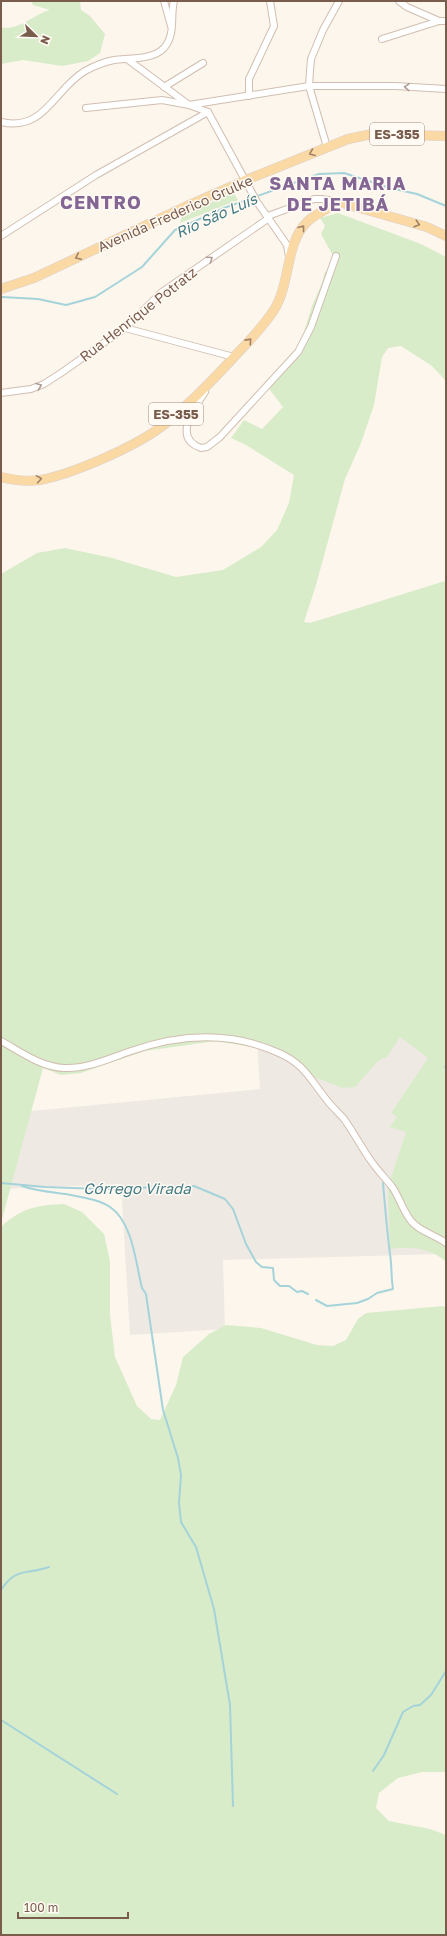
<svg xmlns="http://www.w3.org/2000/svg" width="447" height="1936" font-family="'Golos Text',sans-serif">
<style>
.industrial{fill:#efe9e4}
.green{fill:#d8ecc9}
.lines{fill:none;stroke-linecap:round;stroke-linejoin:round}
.stream{stroke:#a5d3da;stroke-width:2}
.street-casing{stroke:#d1beb0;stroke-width:8}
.primary-casing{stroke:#dad1cd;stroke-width:10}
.street{stroke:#fff;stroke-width:6}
.primary{stroke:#fbd9a5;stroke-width:9}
.oneway{stroke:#af9d94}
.oneway2{stroke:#a18267}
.labels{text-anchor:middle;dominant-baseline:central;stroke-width:3;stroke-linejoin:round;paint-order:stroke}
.shield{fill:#fffaf3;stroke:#a28b7f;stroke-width:1}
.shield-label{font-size:13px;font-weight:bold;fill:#7a5c4d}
.street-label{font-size:14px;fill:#7a5c4d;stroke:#fffaf3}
.water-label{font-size:15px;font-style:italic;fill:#437c86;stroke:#fffaf3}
.district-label{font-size:18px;font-weight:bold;letter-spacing:1px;fill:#846695;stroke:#fffaf3}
</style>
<rect width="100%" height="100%" fill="#fdf6ec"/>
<path class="industrial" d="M441,1030L440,1254L223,1260L225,1329L130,1335L121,1184L1,1189V1114L260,1089L257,1039Z"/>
<g class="green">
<path d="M31,1H80L81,10L90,16L105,34L100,53L88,61L62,66L23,60L1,64V27C17,32 34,14 50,10L33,5Z"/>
<path d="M233,192L238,200L180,223L182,216Z"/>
<path d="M338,213L421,244L446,257V381L432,366L401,346L388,348L382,357L374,405L361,443L345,479L316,585L304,622L310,623L445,581L446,1262C431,1248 410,1246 390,1249L388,1187L406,1132L390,1127L397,1117L391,1113L428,1058L400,1037L387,1057L378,1061L355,1087L343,1088L316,1078L282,1056L252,1047L216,1041L145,1051L81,1073L61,1075L43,1068L1,1223V574L37,553L65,548L112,558L176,577L223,570L261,547L277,530L289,503L294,475L246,445L231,438L244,420L262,429L283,407L267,386L300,344L312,306L322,283L325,272L336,269V261L321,234L325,226L320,218Z"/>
<path d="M64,1204L82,1212L104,1234L110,1261V1315L115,1357L137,1406L151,1419L160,1420L176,1385L183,1357L209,1334L226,1325L261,1328L317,1345L333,1346L346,1340L358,1319L366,1313L443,1306L446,1308V1772H422L398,1778L379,1793L376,1808L389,1821L430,1829L446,1835V1935H1V1227C21,1208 37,1205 64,1204Z"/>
</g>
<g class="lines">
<g class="stream">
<path d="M2,297L38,299L66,305L95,297L142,267L175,230L224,208L319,174L344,173L390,188L417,194L446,206"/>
<path d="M445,1067L446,1066"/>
<path d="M1,1183L45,1187L101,1189L194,1186L225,1199L233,1209L246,1244L256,1262L262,1267L273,1268L274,1280L280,1286H289L297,1292L302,1291L308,1294"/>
<path d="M22,1186C36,1191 51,1192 66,1194C80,1197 98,1199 110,1207C133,1222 136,1265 142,1288L146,1294L148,1308L163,1410L178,1458L181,1475L179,1503L181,1522L196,1547L214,1609L230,1705L233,1806"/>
<path d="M316,1300L327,1306L357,1303L368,1299L377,1293L393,1289C391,1277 392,1266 390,1254C387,1231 385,1207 383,1183"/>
<path d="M1,1590C16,1567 26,1575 49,1567"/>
<path d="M1,1720L117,1794"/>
<path d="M373,1771L384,1755L403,1712L413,1706L420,1705L431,1695L446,1671"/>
</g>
<g class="street-casing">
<g id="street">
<path d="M164,1L171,26"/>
<path d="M399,1L407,7L439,21"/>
<path d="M382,39L439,21H446"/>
<path d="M127,59L189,105L208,112L257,202L287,245L289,257"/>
<path d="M164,87L203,63"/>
<path d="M249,96V79L274,26L270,1"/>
<path d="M86,108L162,100L189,105L309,86H395L446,89"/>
<path d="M1,122C45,132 54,89 85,71C94,66 104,62 114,60C129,58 153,60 164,48C176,34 170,17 174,1"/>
<path d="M327,147L309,86L310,71L311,59L323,30L339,1"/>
<path d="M268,216L314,199H322L339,202"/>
<path d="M1,236L96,175L208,112"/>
<path d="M125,328L234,357"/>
<path d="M205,392C194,408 172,438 201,448L207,447L220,437L298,352L311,327L336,256"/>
<path d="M1,393L31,389L44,384L61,373L125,328L162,292L269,218"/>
<path d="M1,1041C21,1052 41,1067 64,1068C88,1069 110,1058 131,1051C180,1034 231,1031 279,1053C304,1064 310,1079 326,1099C331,1106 338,1112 344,1119C355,1134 363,1151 374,1165C380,1173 387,1180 393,1188C400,1199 404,1213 412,1222C421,1232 435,1235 446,1243"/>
</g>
</g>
<g class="primary-casing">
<g id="primary">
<path d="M1,289L34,278L191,204L246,180L348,139L372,134L446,136"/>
<path d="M1,477C14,480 27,482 40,480C73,474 134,447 161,427C188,406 212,381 235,356C249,341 263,327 274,310C291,283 285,242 308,221C317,213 329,208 339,202L427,227L446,236"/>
</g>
</g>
<use href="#street" class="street"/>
<use href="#primary" class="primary"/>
</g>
<defs><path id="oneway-chevron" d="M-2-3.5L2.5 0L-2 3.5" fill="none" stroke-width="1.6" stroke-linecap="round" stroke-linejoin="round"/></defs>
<g class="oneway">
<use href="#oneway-chevron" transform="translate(407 87) rotate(-177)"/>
<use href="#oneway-chevron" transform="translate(210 259) rotate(-35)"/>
<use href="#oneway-chevron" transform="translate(39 386) rotate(-21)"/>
</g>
<g class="oneway2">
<use href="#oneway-chevron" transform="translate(312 153) rotate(158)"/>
<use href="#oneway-chevron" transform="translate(417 224) rotate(17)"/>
<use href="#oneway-chevron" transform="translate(302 228) rotate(-52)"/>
<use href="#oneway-chevron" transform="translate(78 257) rotate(155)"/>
<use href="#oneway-chevron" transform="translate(249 341) rotate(-48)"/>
<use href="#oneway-chevron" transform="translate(39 479) rotate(-10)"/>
</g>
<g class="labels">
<g class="shield">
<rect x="370" y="123" width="54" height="22" rx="3"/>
<rect x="149" y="403" width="54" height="22" rx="3"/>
</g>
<g class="shield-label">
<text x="397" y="134">ES-355</text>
<text x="176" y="414">ES-355</text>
</g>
<g class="street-label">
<text transform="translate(175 213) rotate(-24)">Avenida Frederico Grulke</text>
<text transform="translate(138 314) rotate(-38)">Rua Henrique Potratz</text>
</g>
<g class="water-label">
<text transform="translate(216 215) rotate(-24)">Rio São Luís</text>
<text x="137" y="1188">Córrego Virada</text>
</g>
<g class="district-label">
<text x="338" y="183">SANTA MARIA<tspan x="338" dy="21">DE JETIBÁ</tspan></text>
<text x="101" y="202">CENTRO</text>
</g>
</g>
<rect width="447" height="1936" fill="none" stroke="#7a5c4d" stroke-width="4"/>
<g transform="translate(36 36) rotate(113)" stroke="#fffaf3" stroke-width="3" paint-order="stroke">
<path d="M0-3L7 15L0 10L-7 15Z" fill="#7a5c4d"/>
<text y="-6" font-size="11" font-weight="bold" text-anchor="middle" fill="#7a5c4d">N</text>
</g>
<path d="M18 1912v6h110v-6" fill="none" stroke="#7a5c4d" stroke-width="2"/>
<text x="24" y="1912" font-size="12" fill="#7a5c4d" stroke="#fffaf3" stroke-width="3" paint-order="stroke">100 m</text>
</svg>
